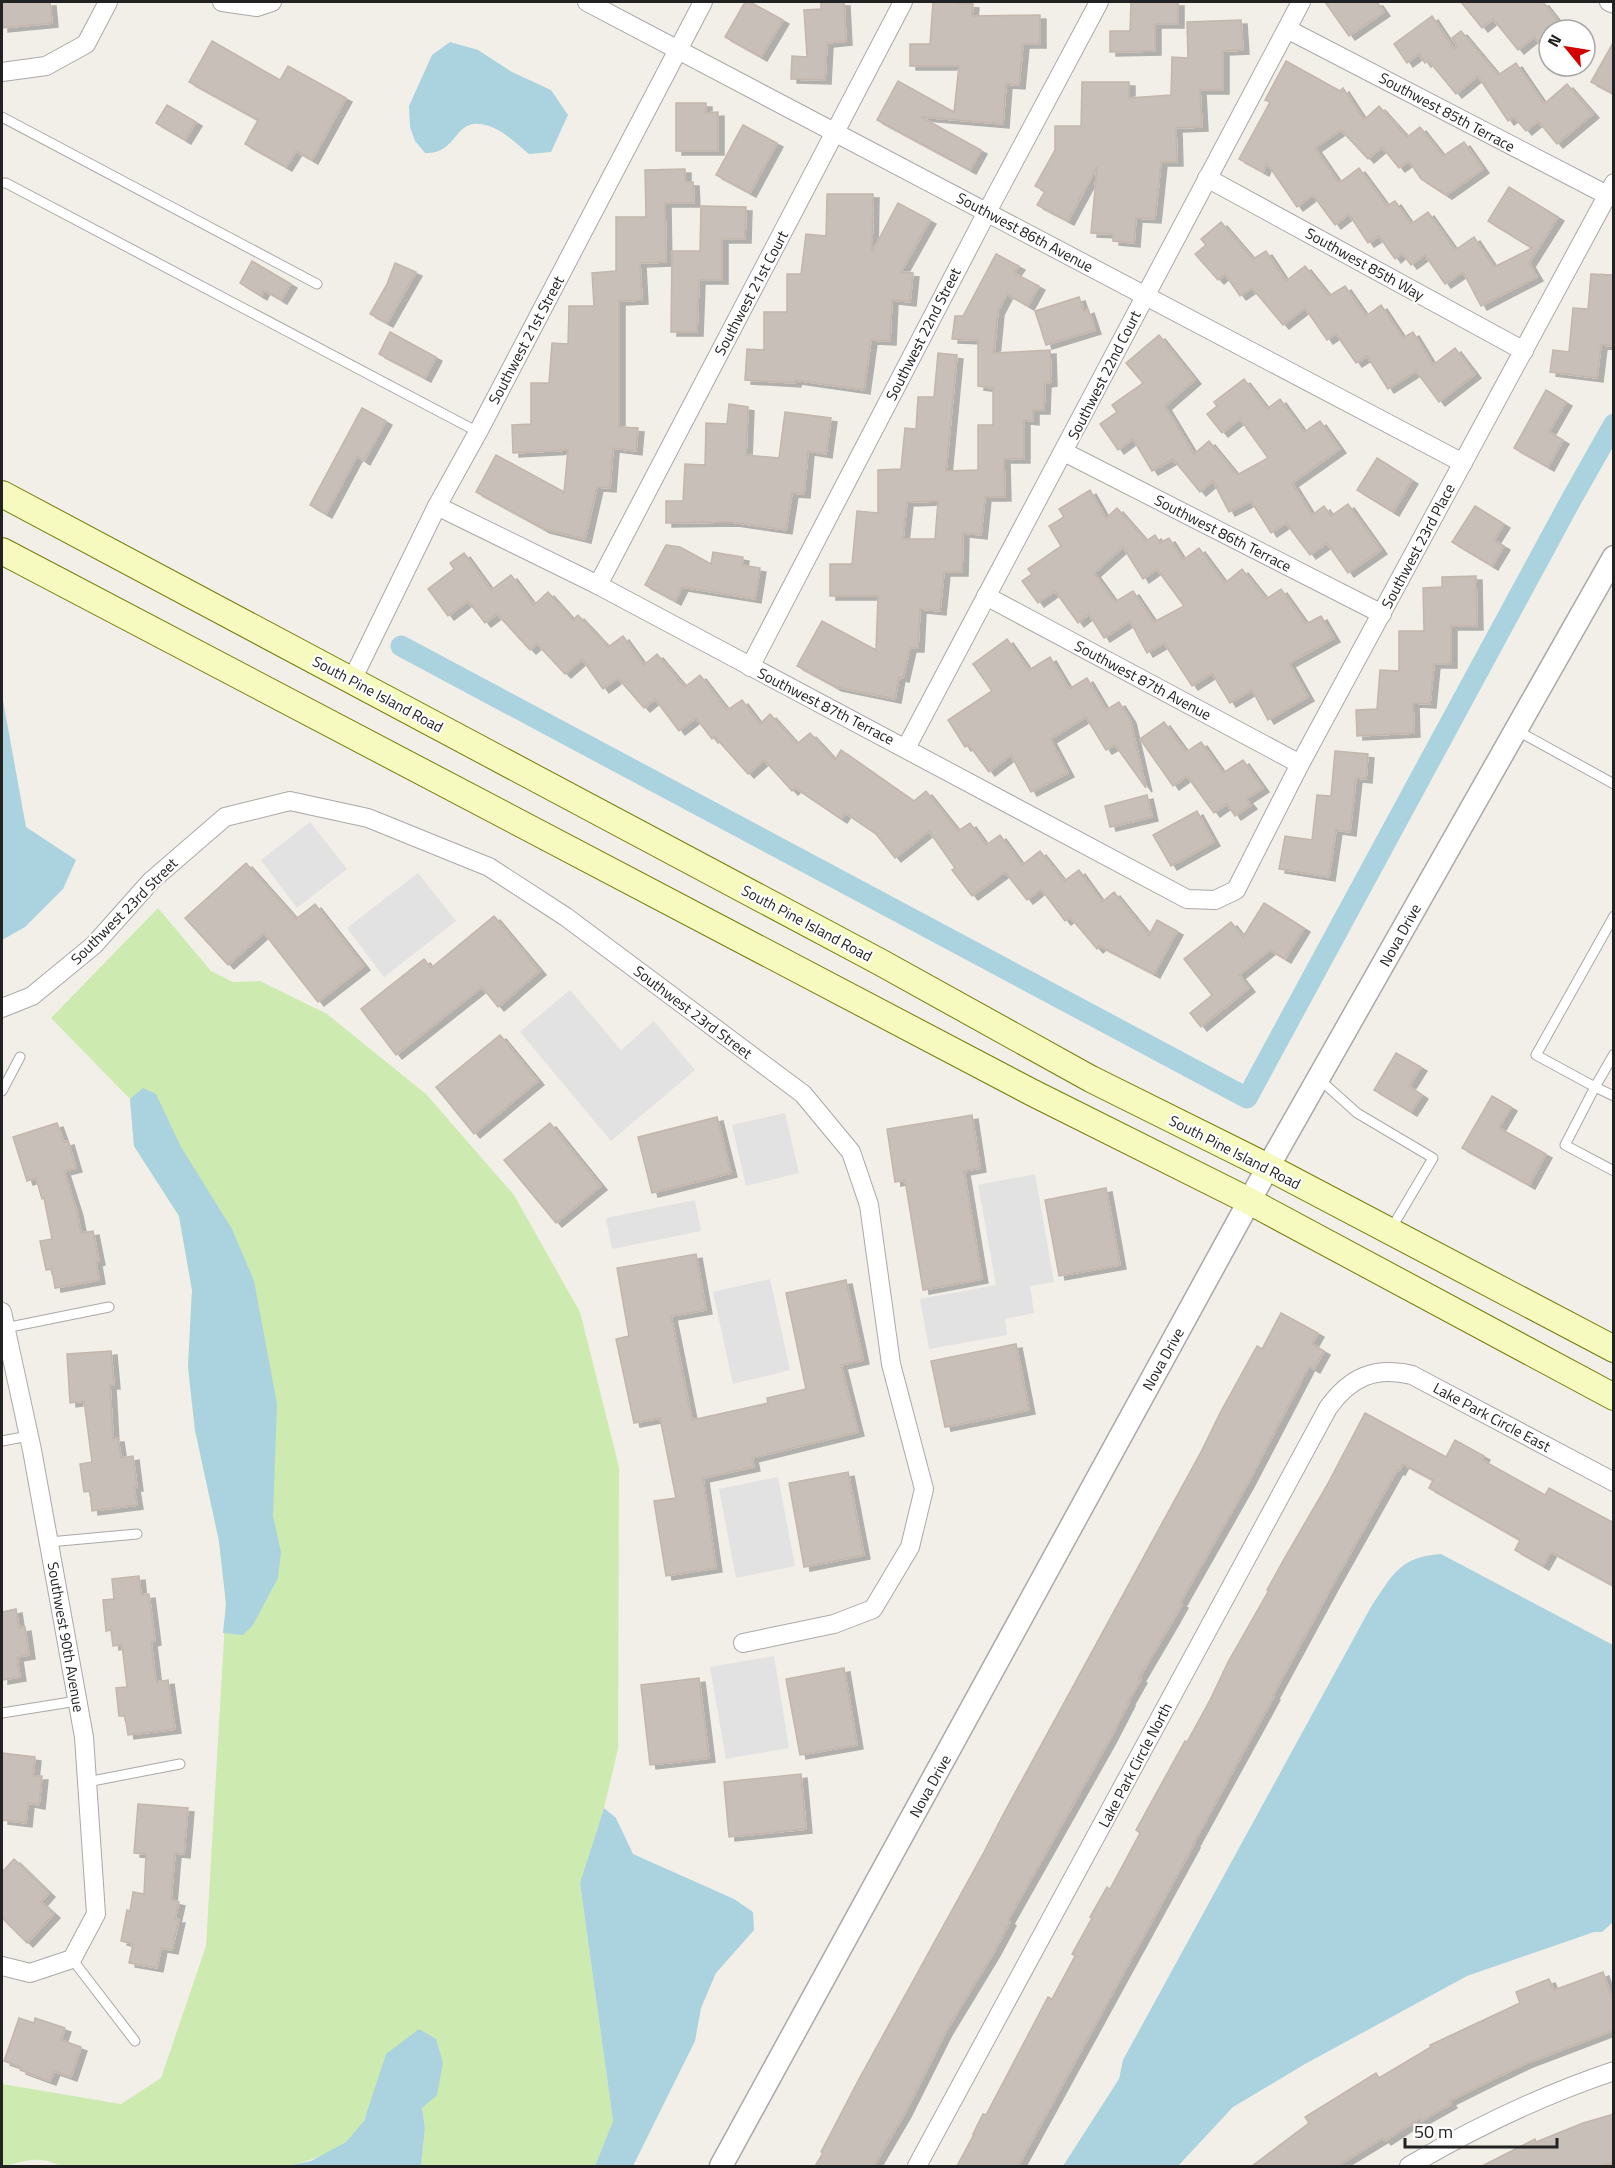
<svg xmlns="http://www.w3.org/2000/svg" width="1615" height="2168" font-family="'Titillium Web',sans-serif">
<style>
.grass{fill:#cdebb0}
.parking{fill:#e2e2e2}
.water{fill:#aad3df}
.lines{fill:none;stroke-linecap:round;stroke-linejoin:round}
.canal{stroke:#aad3df;stroke-width:21}
.building{fill:#c7bfb8;stroke:#c4b6ab;stroke-width:1.5;fill-rule:evenodd;filter:url(#shadow)}
.service-casing{stroke:#a9a9a9;stroke-width:11}
.minor-casing{stroke:#a9a9a9;stroke-width:20}
.tertiary-casing{stroke:#a9a9a9;stroke-width:25}
.secondary-casing{stroke:#707d05;stroke-width:28}
.service{stroke:#fff;stroke-width:9}
.minor{stroke:#fff;stroke-width:18}
.tertiary{stroke:#fff;stroke-width:22}
.secondary{stroke:#f7fabf;stroke-width:26}
.labels{text-anchor:middle;dominant-baseline:central;stroke-width:4.5;stroke-linejoin:round;paint-order:stroke}
.street-label{font-size:15px;fill:#222;stroke:#fff}
</style>
<defs>
<filter id="shadow"><feDropShadow dx="6" dy="4" stdDeviation="0" flood-color="#0004"/></filter>
</defs>
<rect width="100%" height="100%" fill="#f2efe9"/>
<path class="grass" d="M158,908L211,971L233,982L260,981L327,1014L426,1094L514,1195L580,1312L619,1467L618,1749L604,1808L580,1883L613,2121L595,2166H421L425,2128L422,2107L386,2054C379,2075 374,2100 364,2120C351,2148 315,2160 287,2166H60C46,2159 37,2158 21,2162C14,2163 9,2166 2,2166V2084L121,2104L161,2078L206,1946L226,1604L219,1541L195,1430L188,1367L192,1290L179,1216L134,1146L130,1099L51,1018Z"/>
<g class="parking">
<path d="M310,822L347,869L297,908L261,860Z"/>
<path d="M418,873L456,921L384,977L347,928Z"/>
<path d="M570,990L621,1050L654,1021L695,1070L611,1141L520,1032Z"/>
<path d="M785,1113L799,1173L746,1186L732,1125Z"/>
<path d="M1035,1174L1054,1282L1030,1286L1034,1313L1005,1319L1007,1335L929,1349L920,1299L996,1285L978,1185Z"/>
<path d="M695,1200L701,1231L612,1249L606,1218Z"/>
<path d="M770,1279L790,1370L733,1384L713,1292Z"/>
<path d="M778,1477L795,1566L736,1578L719,1489Z"/>
<path d="M774,1656L789,1748L726,1759L710,1667Z"/>
</g>
<g class="water">
<path d="M450,42L478,50L512,72L551,90L568,115L551,152L529,154C518,145 506,133 494,128C452,110 461,155 425,153L415,141L410,127L409,106L432,55Z"/>
<path d="M2,695L26,827L76,860L63,889L25,927L2,940Z"/>
<path d="M143,1088L156,1094L181,1147L232,1229L254,1281L277,1404L273,1516L281,1552L278,1578L253,1625L243,1635L223,1633L226,1604L219,1541L195,1430L188,1367L192,1290L179,1216L134,1146L130,1099Z"/>
<path d="M1441,1554L1613,1645V1922L1602,1932H1594L1467,1976L1305,2064L1233,2107L1178,2166H1063L1119,2079L1123,2060L1372,1605C1394,1573 1400,1557 1441,1554Z"/>
<path d="M604,1808L616,1818L633,1854L734,1899L753,1912L754,1930L716,1973L701,2008L695,2041L633,2166H595L613,2121L580,1883Z"/>
<path d="M419,2029L436,2039L443,2063L437,2095L422,2108L425,2128L421,2166H287L311,2161L346,2142L364,2121L386,2054Z"/>
</g>
<g class="lines">
<path class="canal" d="M401,646L1247,1098L1571,500L1614,424"/>
</g>
<g class="building">
<path d="M2,2H50L52,23L2,28Z"/>
<path d="M745,2H750L783,20L761,57L725,37Z"/>
<path d="M821,2H844L846,41L827,43L825,80L791,79L792,56L807,57L804,10L821,9Z"/>
<path d="M933,2H955V3L973,4L972,16L1040,15V44H1023L1019,85L1006,84L1003,124L921,117L981,150L970,170L877,120L898,81L954,112L959,66H910V44H930Z"/>
<path d="M1131,2H1178V24H1155V51L1110,52V31H1130Z"/>
<path d="M1325,2H1377L1384,12L1349,36Z"/>
<path d="M1461,2H1543L1565,30H1549V54L1534,37L1518,50L1493,19L1482,28Z"/>
<path d="M1432,16L1454,49L1457,46L1452,38L1461,31L1498,75L1516,63L1544,104L1567,84L1593,114L1557,144L1538,121L1526,131L1514,117L1508,121L1478,76L1456,94L1428,60L1425,63L1419,54L1407,63L1394,44Z"/>
<path d="M1241,20L1243,50L1223,51V90H1200L1202,127L1176,128L1177,162H1161L1155,219L1136,218L1134,243L1113,241V234L1091,233L1097,167L1068,221L1037,205L1045,191L1035,186L1055,150V126H1081L1082,82H1129V98L1171,95L1172,57L1188,58L1187,22Z"/>
<path d="M212,41L280,80L288,66L346,98L312,160L296,151L286,167L245,144L258,120L189,82Z"/>
<path d="M1614,41V94L1591,82Z"/>
<path d="M1286,61L1340,91L1343,88L1364,120L1379,106L1407,137L1420,127L1443,156L1464,142L1483,169L1446,195L1421,179L1409,161L1399,168L1382,147L1368,159L1341,130L1315,148L1339,183L1359,168L1387,206L1395,201L1411,224L1428,212L1455,250L1474,237L1494,267L1532,248L1488,221L1509,187L1558,217L1529,263L1537,277L1481,306L1463,272L1445,284L1425,255L1411,265L1402,253L1395,259L1379,236L1368,243L1349,214L1335,225L1313,195L1297,207L1267,163L1263,172L1239,159L1270,102L1265,100Z"/>
<path d="M676,103H706V113L718,112V151H676Z"/>
<path d="M167,105L196,122L185,140L156,123Z"/>
<path d="M743,125L777,143L750,193L716,175Z"/>
<path d="M685,169V182H693L694,203H665L666,262L640,263L642,300L619,301V427L638,428L636,451L613,448L610,488L597,487L585,539L544,529L476,492L496,455L564,492L568,450L513,453L512,425L531,424V383H549L552,343L568,344L569,306H594L592,273L616,271V217H646L645,170Z"/>
<path d="M827,194H873L872,252L898,203L930,220L901,272L913,273L910,302L892,300L890,341L871,340L864,390L795,380V383L745,380L747,349L764,350V312H787V274H801L806,234L826,236Z"/>
<path d="M701,206L746,207L745,239H722V280H699L697,332H671L672,251H700Z"/>
<path d="M1221,222L1253,259L1266,251L1286,281L1305,266L1329,296L1345,286L1366,316L1381,305L1403,338L1413,332L1433,365L1455,348L1475,374L1439,402L1416,371L1388,389L1367,356L1356,363L1336,334L1327,340L1305,308L1283,325L1252,288L1240,296L1225,274L1218,280L1195,254L1206,245L1201,239Z"/>
<path d="M996,254L1019,266L1014,273L1039,286L1028,306L1007,294L998,311L994,353L1050,350L1051,382L1045,383L1044,410H1033V421L1024,420V459H1004L1005,497H985L981,535L963,533L962,572H944L940,611L920,609L918,648H910L903,678L899,677L895,699L836,687L797,666L822,621L876,650L878,596H830V564H852L857,511L878,513V470L901,469L905,428L916,429L918,397H934L938,353L957,355L946,471L978,470V425H993V388L978,386V340L952,339L955,316H963ZM938,501L935,539H903L907,502Z"/>
<path d="M252,261L291,284L281,300L264,290L261,296L240,283Z"/>
<path d="M395,263L416,272L387,323L370,314L387,284Z"/>
<path d="M1591,274L1614,275V346L1601,345L1597,378L1550,372L1553,350L1569,352L1573,308L1588,309Z"/>
<path d="M1079,297L1084,311L1088,309L1095,330L1046,345L1035,311Z"/>
<path d="M390,332L436,357L425,378L379,354Z"/>
<path d="M1159,335L1195,380L1165,406L1194,454L1209,441L1237,475L1268,458L1240,419L1222,433L1207,414L1217,406L1214,402L1244,379L1267,409L1280,399L1304,432L1320,421L1340,449L1292,483L1312,515L1324,506L1331,516L1348,504L1381,550L1348,573L1327,543L1310,555L1286,523L1271,533L1251,501L1229,512L1213,481L1200,492L1173,459L1152,471L1133,439L1118,450L1100,424L1117,412L1112,405L1143,383L1126,363Z"/>
<path d="M1546,390L1566,402L1549,432L1563,440L1548,467L1514,448Z"/>
<path d="M729,404L748,407L746,455L779,458L785,412L831,418L826,454L808,451L804,494L792,493L786,530L732,522L666,523V501H683L685,464L705,465L706,423L727,424Z"/>
<path d="M362,408L386,421L364,461L357,456L326,514L310,505Z"/>
<path d="M1377,458L1412,480L1393,512L1357,490Z"/>
<path d="M1090,490L1106,518L1117,508L1146,541L1155,535L1160,543L1169,538L1183,560L1199,548L1225,583L1242,569L1266,599L1281,589L1306,624L1321,616L1334,638L1289,663L1308,697L1268,720L1252,690L1230,703L1212,673L1192,686L1164,643L1147,653L1130,621L1104,638L1089,614L1078,623L1055,591L1038,603L1022,581L1032,574L1028,569L1061,546L1049,526L1064,517L1059,509ZM1123,547L1143,579L1157,569L1184,606L1154,622L1133,591L1115,602L1094,573Z"/>
<path d="M1475,506L1504,524L1494,540L1504,546L1492,566L1452,542Z"/>
<path d="M666,545L680,547L711,564L713,552L743,557L742,565L760,568L755,599L682,587L675,601L645,585Z"/>
<path d="M464,553L491,590L511,575L534,605L548,592L573,620L578,615L608,647L623,636L644,665L657,654L685,687L700,675L727,710L742,700L760,724L770,714L797,744L810,733L835,760L841,750L914,801L926,791L958,831L970,823L986,845L1000,835L1022,865L1040,851L1064,881L1079,870L1102,902L1114,892L1149,935L1157,920L1177,931L1154,974L1100,946L1097,949L1070,917L1065,921L1041,889L1027,900L1005,872L972,896L952,870L955,868L929,831L895,858L876,834L845,813L841,819L795,788L792,791L764,760L748,774L715,737L712,739L696,718L679,731L655,699L644,708L618,678L603,689L582,659L565,674L537,644L530,650L497,614L485,623L468,601L448,616L428,589L454,569L450,563Z"/>
<path d="M1476,576L1477,626H1451V664H1434L1430,704L1413,703L1414,733L1357,736L1356,710L1377,709L1380,670L1399,671V631H1424L1423,588L1442,587V577Z"/>
<path d="M1007,639L1029,670L1050,657L1069,689L1087,678L1106,710L1119,702L1130,719L1146,788L1115,745L1106,750L1086,717L1050,739L1068,773L1031,792L1011,755L989,772L969,745L965,747L948,720L992,691L973,664Z"/>
<path d="M1164,722L1186,752L1201,742L1223,773L1243,760L1263,788L1246,799L1251,805L1235,816L1227,804L1214,813L1187,776L1173,786L1140,739Z"/>
<path d="M1335,751L1368,754L1366,779L1356,778L1350,832L1336,830L1329,877L1279,869L1285,836L1312,840L1317,795L1331,796Z"/>
<path d="M1147,795L1152,817L1110,827L1105,806Z"/>
<path d="M1197,811L1214,842L1171,866L1153,835Z"/>
<path d="M246,863L296,919L315,904L364,966L318,1002L264,933L228,965L185,918Z"/>
<path d="M1264,903L1304,928L1285,959L1270,950L1239,975L1249,988L1201,1027L1190,1013L1212,995L1184,959L1231,922L1243,937Z"/>
<path d="M494,916L540,971L498,1007L482,987L396,1055L361,1009L424,959L431,968Z"/>
<path d="M500,1035L538,1081L474,1134L436,1087Z"/>
<path d="M1396,1053L1421,1067L1409,1086L1422,1095L1411,1112L1374,1090Z"/>
<path d="M1492,1096L1511,1107L1499,1128L1546,1154L1529,1185L1462,1148Z"/>
<path d="M972,1115L980,1168L964,1171L982,1279L923,1290L905,1180L895,1182L887,1129Z"/>
<path d="M717,1117L731,1173L652,1193L638,1137Z"/>
<path d="M57,1123L64,1142L68,1141L76,1168L64,1171L77,1212L81,1233L93,1231L99,1261L96,1262L99,1280L55,1288L52,1269L46,1270L40,1241L52,1239L44,1198L42,1199L36,1178L27,1181L13,1137Z"/>
<path d="M550,1123L601,1186L556,1223L504,1160Z"/>
<path d="M1106,1188L1120,1265L1059,1276L1045,1200Z"/>
<path d="M696,1254L706,1310L671,1316L692,1420L768,1403L767,1398L806,1389L786,1293L846,1280L863,1360L841,1365L858,1432L752,1458L754,1467L703,1478L716,1568L666,1576L654,1501L676,1498L660,1418L634,1423L616,1339L629,1336L617,1268Z"/>
<path d="M1281,1313L1318,1333L1312,1344L1324,1351L1314,1369L1309,1366L1248,1483L1180,1603L1182,1604L1172,1622L1139,1678L1141,1679L1128,1702H1129L1110,1739L1008,1920L1010,1922L994,1952L946,2031L905,2113L874,2166H815L823,2153L821,2152L859,2079L984,1852L1004,1813L1202,1450L1220,1413L1257,1346L1262,1349Z"/>
<path d="M1016,1344L1029,1410L945,1427L931,1361Z"/>
<path d="M111,1351L114,1385H110L113,1438H118L121,1458L133,1456L137,1487H134L137,1505L92,1511L90,1491L84,1492L80,1464L92,1462L84,1401L70,1403L67,1354Z"/>
<path d="M1365,1413L1446,1457L1455,1440L1484,1456L1482,1460L1545,1495L1549,1488L1614,1523V1586L1551,1552L1543,1566L1515,1550L1520,1540L1429,1488L1433,1480L1403,1464L1399,1471L1397,1470L1332,1586L1273,1695L1274,1696L1193,1844H1194L1018,2166H957L974,2134H973L983,2114L986,2115L1048,1997L1052,1999L1075,1956L1072,1954L1092,1918L1090,1917L1107,1887L1110,1889L1140,1833L1136,1830L1185,1741L1187,1742L1210,1700L1228,1662L1269,1590H1267L1284,1559L1326,1487Z"/>
<path d="M848,1472L864,1555L804,1567L789,1483Z"/>
<path d="M139,1576L141,1595L149,1594L155,1641L151,1642L156,1682L168,1680L175,1729L128,1735L125,1716H119L116,1688L127,1687L122,1645L113,1646L111,1630L106,1631L103,1600L114,1599L112,1579Z"/>
<path d="M16,1609L19,1628L25,1627L29,1655L17,1657L20,1677L2,1680V1612Z"/>
<path d="M844,1668L857,1745L800,1755L786,1679Z"/>
<path d="M699,1678L709,1758L650,1765L641,1685Z"/>
<path d="M2,1753L35,1757L33,1776H42L39,1805L28,1803L26,1823L2,1820Z"/>
<path d="M801,1774L806,1829L729,1837L724,1782Z"/>
<path d="M138,1804L188,1808L184,1854L175,1853L171,1900L179,1902L175,1919H179L172,1950L161,1948L157,1968L129,1963L133,1944L121,1941L127,1910L130,1911L133,1892L144,1894L146,1854L134,1853Z"/>
<path d="M14,1859L49,1893L41,1902L54,1914L27,1943L2,1918V1872Z"/>
<path d="M1603,1972L1614,2005V2030L1527,2063L1487,2082L1449,2101L1451,2104L1421,2121L1420,2118L1385,2141L1383,2138L1337,2166H1252L1309,2123L1305,2117L1376,2073L1379,2078L1431,2047L1430,2045L1520,2003L1516,1992L1549,1979L1554,1990Z"/>
<path d="M19,2018L34,2023L35,2018L65,2028L61,2040L81,2047L71,2077L54,2071L50,2081L20,2070L21,2067L4,2061Z"/>
<path d="M1614,2114V2162L1600,2166H1482L1535,2139L1536,2142L1583,2123Z"/>
</g>
<g class="lines">
<g class="service-casing">
<g id="service">
<path d="M2,117L317,284"/>
<path d="M2,183H6L478,432"/>
<path d="M1516,730L1614,784"/>
<path d="M1614,916L1536,1055L1595,1087L1614,1054"/>
<path d="M1318,1078L1357,1113L1433,1158L1391,1229"/>
<path d="M2,1091L20,1057"/>
<path d="M1614,1096L1595,1087L1565,1145L1614,1171"/>
<path d="M5,1328L109,1307"/>
<path d="M2,1441L29,1436"/>
<path d="M49,1542L137,1534"/>
<path d="M2,1713L77,1701"/>
<path d="M87,1782L180,1764"/>
<path d="M72,1959L135,2041"/>
</g>
</g>
<g class="minor-casing">
<g id="minor">
<path d="M222,2L257,7L272,2"/>
<path d="M587,2L1463,463"/>
<path d="M1609,2L1614,4"/>
<path d="M1287,29L1607,195"/>
<path d="M2,72L46,66L86,44L108,2"/>
<path d="M1207,178L1524,351"/>
<path d="M1064,452L1382,614"/>
<path d="M437,506L598,585L1187,899L1215,900L1236,890L1300,764L1614,183"/>
<path d="M598,585L903,2"/>
<path d="M986,596L1300,764"/>
<path d="M750,667L987,212L1099,2"/>
<path d="M352,680L437,506L478,432L703,2"/>
<path d="M906,748L1301,2"/>
<path d="M2,1008L32,996L94,945L151,881L225,817L290,801L368,818L489,867L566,917L803,1094L851,1152L869,1205L891,1364L924,1489L910,1547L873,1609L834,1624L743,1643"/>
<path d="M2,1312L32,1450L84,1737L96,1914L72,1959L30,1973L2,1966"/>
<path d="M917,2166L1328,1408C1350,1377 1375,1366 1412,1375L1614,1482"/>
<path d="M1409,2166C1474,2128 1542,2095 1614,2071"/>
</g>
</g>
<g class="tertiary-casing">
<path id="tertiary" d="M721,2166L1268,1167L1614,557"/>
</g>
<g class="secondary-casing">
<g id="secondary">
<path d="M2,494L880,962L1091,1079L1268,1167L1614,1349"/>
<path d="M2,551L1033,1093L1249,1201L1614,1397"/>
</g>
</g>
<use href="#service" class="service"/>
<use href="#minor" class="minor"/>
<use href="#tertiary" class="tertiary"/>
<use href="#secondary" class="secondary"/>
</g>
<g class="labels">
<g class="street-label">
<text transform="translate(1447 112) rotate(28)">Southwest 85th Terrace</text>
<text transform="translate(1025 232) rotate(28)">Southwest 86th Avenue</text>
<text transform="translate(1365 264) rotate(29)">Southwest 85th Way</text>
<text transform="translate(751 293) rotate(-62)">Southwest 21st Court</text>
<text transform="translate(923 334) rotate(-63)">Southwest 22nd Street</text>
<text transform="translate(526 340) rotate(-62)">Southwest 21st Street</text>
<text transform="translate(1104 375) rotate(-63)">Southwest 22nd Court</text>
<text transform="translate(1223 533) rotate(27)">Southwest 86th Terrace</text>
<text transform="translate(1418 546) rotate(-62)">Southwest 23rd Place</text>
<text transform="translate(1143 680) rotate(28)">Southwest 87th Avenue</text>
<text transform="translate(378 694) rotate(28)">South Pine Island Road</text>
<text transform="translate(826 706) rotate(27)">Southwest 87th Terrace</text>
<text transform="translate(124 911) rotate(-45)">Southwest 23rd Street</text>
<text transform="translate(807 923) rotate(28)">South Pine Island Road</text>
<text transform="translate(1400 935) rotate(-61)">Nova Drive</text>
<text transform="translate(693 1012) rotate(37)">Southwest 23rd Street</text>
<text transform="translate(1235 1152) rotate(27)">South Pine Island Road</text>
<text transform="translate(1163 1359) rotate(-61)">Nova Drive</text>
<text transform="translate(1492 1417) rotate(28)">Lake Park Circle East</text>
<text transform="translate(66 1637) rotate(80)">Southwest 90th Avenue</text>
<text transform="translate(1135 1765) rotate(-62)">Lake Park Circle North</text>
<text transform="translate(930 1786) rotate(-61)">Nova Drive</text>
</g>
</g>
<rect width="1615" height="2168" fill="none" stroke="#222222" stroke-width="6"/>
<g transform="translate(1567 48) rotate(300)"><circle r="28" fill="#ffffff" stroke="#a7a7a7" stroke-width="1.5"/>
<path d="M0-4.5L10 22L0 15L-10 22Z" fill="#d40000"/>
<text y="-9" font-size="16" font-weight="bold" text-anchor="middle" fill="#222222">N</text>
</g>
<path d="M1405 2138v9h152v-9" fill="none" stroke="#222222" stroke-width="3"/>
<text x="1414" y="2138" font-size="18" fill="#222222" stroke="#ffffff" stroke-width="4.5" paint-order="stroke">50 m</text>
</svg>
